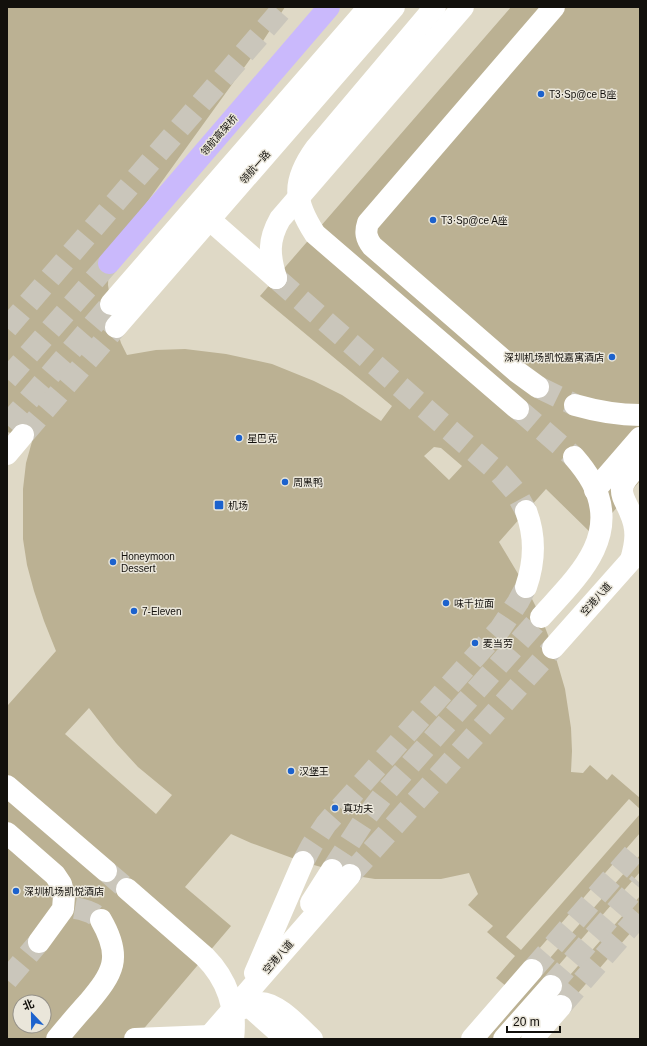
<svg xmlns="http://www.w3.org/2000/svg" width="647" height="1046" font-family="Helvetica,'Noto Sans SC',sans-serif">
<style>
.built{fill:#dfd9c6;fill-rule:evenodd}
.building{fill:#bbb193;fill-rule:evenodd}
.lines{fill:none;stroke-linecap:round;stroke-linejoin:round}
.minor-tunnel{stroke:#cac6bb;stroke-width:22;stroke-dasharray:22 11;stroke-linecap:butt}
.major-tunnel{stroke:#cac6bb;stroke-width:22;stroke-dasharray:22 11;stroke-linecap:butt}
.minor{stroke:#fff;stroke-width:22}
.major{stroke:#cab9fc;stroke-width:22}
.poi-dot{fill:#1c62cd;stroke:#eae6da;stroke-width:1.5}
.labels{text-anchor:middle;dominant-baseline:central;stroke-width:3;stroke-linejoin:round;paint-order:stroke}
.poi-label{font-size:10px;fill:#12100c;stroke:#eae6da;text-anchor:start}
.street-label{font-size:10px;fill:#12100c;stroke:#eae6da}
</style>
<rect width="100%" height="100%" fill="#eae6da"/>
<path class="built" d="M7,7H640V1039H7ZM20,1002H44V1026H20Z"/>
<path class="building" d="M7,7H285L261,44L119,241L109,263L108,285L113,317L121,343L127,355L156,350L185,349L226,354L272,364L314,381L342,395L381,421L392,406L260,296L511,7H640V481L593,535L546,489L499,542L526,587L541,617L553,648L565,689L571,728L572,751L571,772L583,773L590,765L607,780L612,774L640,798V809L629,799L506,937L521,950L640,814V833L531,958L542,967L640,855V872L551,974L562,984L640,896V922L564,1009L495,1039H479L506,986L496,978L515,956L487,932L493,926L468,905L478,894L469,873L441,879H375L350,875L303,862L251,843L231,834L185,887L231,926L135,1039H7V704L8,705L56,651L44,621L34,591L27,565L23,539V489L26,463L33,438L7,432ZM434,447L441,448L462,466L449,480L424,456ZM89,708L116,743L138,767L172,795L156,814L65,734ZM20,1002H44V1026H20Z"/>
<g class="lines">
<g class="minor-tunnel">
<path d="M276,278L500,474L515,491L526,511"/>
<path d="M7,328L284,7"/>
<path d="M538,387L575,405"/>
<path d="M518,409L574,457"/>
<path d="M7,425L111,304"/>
<path d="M23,435L116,327"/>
<path d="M303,862L312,845L326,824L500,629L518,602L526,587"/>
<path d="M332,870L367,816L384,794L541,617"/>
<path d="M106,871L127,889"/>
<path d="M350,875L553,648"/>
<path d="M75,908C86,910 93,912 101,920"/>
<path d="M532,970L640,846"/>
<path d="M7,980L39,942"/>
<path d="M551,986L640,883"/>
<path d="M561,1006L640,915"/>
</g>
<path class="major-tunnel" d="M7,379L109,263"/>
<g class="minor">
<path d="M435,7L316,148C292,181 293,200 315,234L518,409"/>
<path d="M210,220L276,278"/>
<path d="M276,278C269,255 268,240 280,219L463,7"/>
<path d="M111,304L369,7"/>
<path d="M116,327L394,7"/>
<path d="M538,387L516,371L372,246C366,238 365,232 368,223L554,7"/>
<path d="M575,405C596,411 618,415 640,415"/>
<path d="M7,454L23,435"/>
<path d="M595,490L640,438"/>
<path d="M631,560C636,543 638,529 630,512C627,504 621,497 622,488C624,479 634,470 640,463"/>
<path d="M526,587C535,561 536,537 526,511"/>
<path d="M541,617C575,579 622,538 592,482C587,473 581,465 574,457"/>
<path d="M553,648L640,550"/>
<path d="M7,786L106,871"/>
<path d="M7,833L55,875L61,884L64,896L63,909L39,942"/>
<path d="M127,889L205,957C227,979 237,1008 233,1039"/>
<path d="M311,903L332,870"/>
<path d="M255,973L303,862"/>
<path d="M249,1006L286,1039"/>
<path d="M230,1014C239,1010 249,1004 259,1003C276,1001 300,1028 312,1039"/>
<path d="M57,1039C67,1027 77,1015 88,1003C113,973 123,958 101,920"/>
<path d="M135,1039L210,1036"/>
<path d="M207,1039L350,875"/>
<path d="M472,1039L532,970"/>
<path d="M504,1039L551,986"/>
<path d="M532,1039L561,1006"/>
</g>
<path class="major" d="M109,263L329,7"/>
</g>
<g class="poi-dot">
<circle cx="541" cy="94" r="4"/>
<circle cx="433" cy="220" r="4"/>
<circle cx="612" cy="357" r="4"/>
<circle cx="239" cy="438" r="4"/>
<circle cx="285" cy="482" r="4"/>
<rect x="214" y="500" width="10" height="10" rx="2"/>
<circle cx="113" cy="562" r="4"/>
<circle cx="446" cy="603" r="4"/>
<circle cx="134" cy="611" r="4"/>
<circle cx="475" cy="643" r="4"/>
<circle cx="291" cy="771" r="4"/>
<circle cx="335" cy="808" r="4"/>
<circle cx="16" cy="891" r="4"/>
</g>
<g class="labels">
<g class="poi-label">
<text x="549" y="94">T3·Sp@ce B座</text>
<text x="441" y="220">T3·Sp@ce A座</text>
<text x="604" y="357" text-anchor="end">深圳机场凯悦嘉寓酒店</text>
<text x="247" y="438">星巴克</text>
<text x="293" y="482">周黑鸭</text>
<text x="228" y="505">机场</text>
<text x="121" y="556">Honeymoon<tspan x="121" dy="12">Dessert</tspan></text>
<text x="454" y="603">味千拉面</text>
<text x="142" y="611">7-Eleven</text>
<text x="483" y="643">麦当劳</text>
<text x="299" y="771">汉堡王</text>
<text x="343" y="808">真功夫</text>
<text x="24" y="891">深圳机场凯悦酒店</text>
</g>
<g class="street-label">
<text transform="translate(219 135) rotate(-49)">领航高架桥</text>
<text transform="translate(255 167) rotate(-49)">领航一路</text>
<text transform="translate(596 599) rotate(-48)">空港八道</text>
<text transform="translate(278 957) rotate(-49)">空港八道</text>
</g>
</g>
<rect width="647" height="1046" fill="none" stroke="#12100c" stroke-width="16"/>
<g transform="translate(32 1014) rotate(338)"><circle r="19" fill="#eae6da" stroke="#949088"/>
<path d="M0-3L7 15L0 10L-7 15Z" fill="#1c62cd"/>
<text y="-6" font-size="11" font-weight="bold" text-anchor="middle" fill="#12100c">北</text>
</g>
<path d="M507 1026v6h53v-6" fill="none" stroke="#12100c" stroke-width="2"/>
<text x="513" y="1026" font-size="12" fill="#12100c" stroke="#eae6da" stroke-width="3" paint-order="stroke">20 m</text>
</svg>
